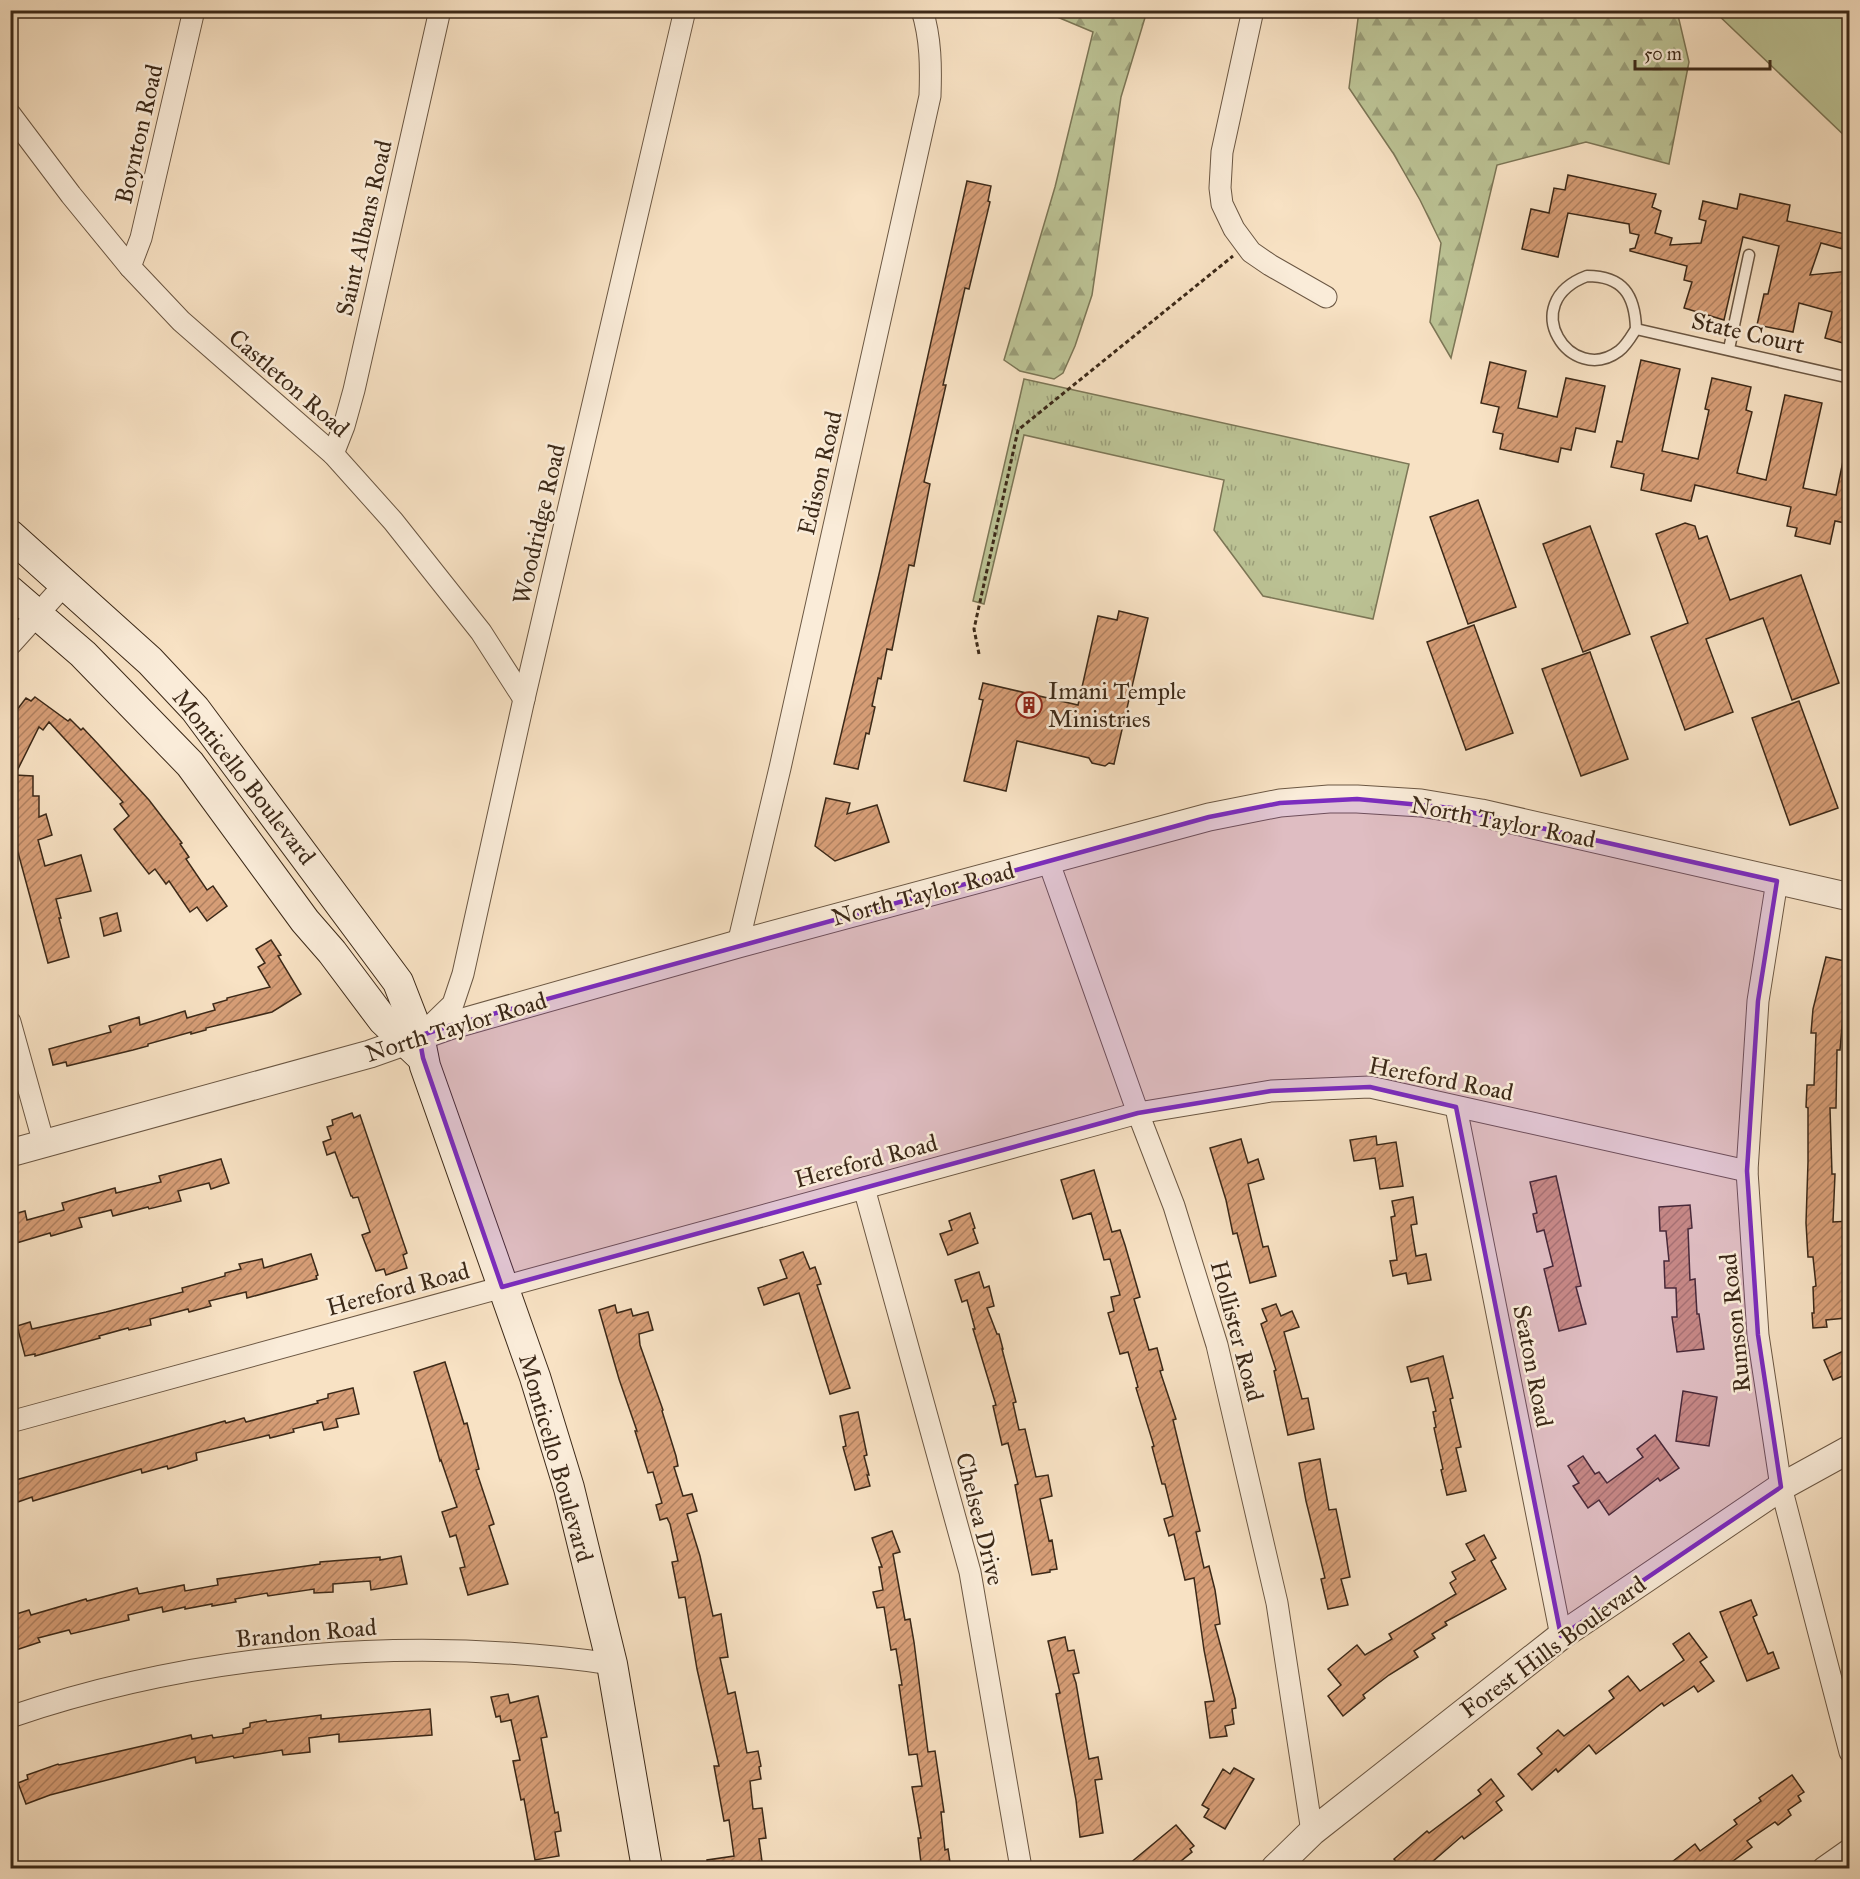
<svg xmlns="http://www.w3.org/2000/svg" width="1860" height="1879" font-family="'IM FELL Great Primer',serif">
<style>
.grass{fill:url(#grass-tufts);stroke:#7c7656;stroke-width:1.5}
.forest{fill:url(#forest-firs);stroke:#7c7656;stroke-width:1.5}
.pitch{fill:#bcc395;stroke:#7c7656;stroke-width:1.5}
.building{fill:url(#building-hatch);stroke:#3c2918;stroke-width:1.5}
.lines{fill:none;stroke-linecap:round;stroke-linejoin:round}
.service-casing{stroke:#6b5743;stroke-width:13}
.minor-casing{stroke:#6b5743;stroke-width:23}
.tertiary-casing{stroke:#6b5743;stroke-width:29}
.secondary-casing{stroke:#3c2918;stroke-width:32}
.path{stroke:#3c2918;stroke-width:3;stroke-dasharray:4.5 3;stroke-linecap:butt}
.service{stroke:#faecd9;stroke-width:10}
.minor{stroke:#faecd9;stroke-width:21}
.tertiary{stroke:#faecd9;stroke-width:27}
.secondary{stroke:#faecd9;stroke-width:30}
.marked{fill:#7b2cbf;fill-opacity:0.2;stroke:#7b2cbf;stroke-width:4.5;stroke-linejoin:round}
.labels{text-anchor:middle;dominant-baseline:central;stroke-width:5;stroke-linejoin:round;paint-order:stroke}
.street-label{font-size:24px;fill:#3c2918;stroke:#faecd9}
.poi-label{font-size:24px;fill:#3c2918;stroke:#faecd9;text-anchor:start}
</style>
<defs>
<pattern id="grass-tufts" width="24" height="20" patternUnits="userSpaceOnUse" patternTransform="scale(1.5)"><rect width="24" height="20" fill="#bcc395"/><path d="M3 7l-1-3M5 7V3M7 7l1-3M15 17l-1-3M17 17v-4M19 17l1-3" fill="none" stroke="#9a9e79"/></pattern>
<pattern id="forest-firs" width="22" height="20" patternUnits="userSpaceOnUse" patternTransform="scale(1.5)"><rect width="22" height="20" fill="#bcc395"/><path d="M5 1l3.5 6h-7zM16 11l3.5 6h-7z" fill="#9a9e79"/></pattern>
<pattern id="building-hatch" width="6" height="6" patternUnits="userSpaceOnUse" patternTransform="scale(1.5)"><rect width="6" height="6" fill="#d79e77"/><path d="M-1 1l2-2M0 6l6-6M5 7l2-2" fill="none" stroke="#b08161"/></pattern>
</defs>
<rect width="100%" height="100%" fill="#f8e2c4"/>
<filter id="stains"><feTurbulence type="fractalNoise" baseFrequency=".00333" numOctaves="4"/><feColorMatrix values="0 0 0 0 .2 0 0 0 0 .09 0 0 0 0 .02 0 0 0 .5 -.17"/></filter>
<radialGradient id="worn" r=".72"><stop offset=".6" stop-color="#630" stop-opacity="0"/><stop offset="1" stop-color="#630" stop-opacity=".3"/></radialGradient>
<path class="grass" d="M1024,379L1409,464L1373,619L1263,596L1214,530L1224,480L1024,435L984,604L973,601Z"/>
<g class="forest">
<path d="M1049,11H1147L1121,97L1092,295L1075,346L1063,373L1054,379L1020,371L1004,360L1055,187L1093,32L1055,16Z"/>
<path d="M1359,11H1677L1689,62L1669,164L1586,142L1497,165L1451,358L1430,322L1441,243L1420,200L1393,153L1349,88Z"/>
</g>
<path class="pitch" d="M1714,11H1849V140Z"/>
<g class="building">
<path d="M1568,175L1656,194L1652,207L1661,211L1655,233L1672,238L1670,245L1701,243L1706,221L1699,219L1703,201L1737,209L1740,194L1790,205L1787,221L1850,235V251L1821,243L1810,275L1850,271V345L1825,338L1832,312L1799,303L1793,332L1757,325L1764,294H1768L1779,246L1743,237L1724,320L1684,308L1692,282L1684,280L1687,266L1630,251V249L1635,248L1639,235L1630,233L1629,224L1568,213L1558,257L1522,249L1531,209L1549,213L1554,188L1565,190Z"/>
<path d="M967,181L991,186L988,201L990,202L969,289L965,288L943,385H946L924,482L930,484L914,566L909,565L892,650L887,649L881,679L878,678L872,706L875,707L869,734L866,733L858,769L834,764L880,570Z"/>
<path d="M1641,360L1680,369L1662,451L1698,459L1709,410L1705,409L1712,378L1751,387L1746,410L1752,412L1737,473L1766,480L1785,395L1822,403L1803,488L1836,495L1843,461L1850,462V524L1835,521L1830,544L1795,536L1797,528L1787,526L1791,507L1695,485L1691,501L1641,490L1644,474L1611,467L1617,441L1622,442Z"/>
<path d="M1490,362L1526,371L1518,408L1557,417L1566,378L1605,386L1595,432L1576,428L1571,450L1561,448L1558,462L1500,449L1503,434L1493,432L1499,407L1481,403Z"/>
<path d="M1478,500L1516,607L1468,624L1430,517Z"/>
<path d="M1685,523L1695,526L1699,539L1707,536L1730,600L1801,575L1839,683L1792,700L1763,618L1706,639L1733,712L1685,730L1651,637L1688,623L1656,534Z"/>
<path d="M1590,526L1630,634L1583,652L1543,544Z"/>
<path d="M1119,611L1148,618L1114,764L1109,763L1105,766L1092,763L1089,758L1017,741L1006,791L964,781L983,700L979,699L983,683L1078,705L1098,616L1117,620Z"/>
<path d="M1474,625L1513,733L1466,750L1427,642Z"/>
<path d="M1590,652L1628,759L1581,776L1542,669Z"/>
<path d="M35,697L68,721L70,719L81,730L83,728L99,745L149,800L182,843L180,844L189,857L186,859L207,890L213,886L227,906L207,921L197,907L190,912L169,881L166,884L155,869L149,874L114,829L129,816L120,804L123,802L49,722L43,730L39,727L15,775L33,776V796H39V817L46,814L52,835L38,840L45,866L81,855L91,891L56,899L61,918H59L69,957L48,963L10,823V719L26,698L31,701Z"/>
<path d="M1799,701L1838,808L1790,825L1752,718Z"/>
<path d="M826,798L850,803L847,814L877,805L889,842L835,861L815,846Z"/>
<path d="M117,913L121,931L104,936L100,918Z"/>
<path d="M271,940L281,955L278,956L301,994L272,1012L206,1028V1030L191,1034V1032L148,1044V1046L133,1050L67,1066L66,1062L53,1065L49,1049L111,1032L109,1026L139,1017L140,1025L185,1011L187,1018L215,1010L213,1004L227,1000V998L270,987L258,967L265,963L256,949Z"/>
<path d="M1826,957L1850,962V979L1844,1005L1840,1050H1837L1836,1108H1830L1832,1174H1835L1833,1222L1850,1221V1305H1845L1846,1318L1826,1320L1827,1327L1813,1328L1812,1313H1814L1813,1287L1816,1286L1813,1257H1808L1806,1223L1808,1162V1108L1806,1107L1807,1085H1814L1816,1033H1811L1813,1009Z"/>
<path d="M352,1113L354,1118L360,1115L407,1253L403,1255L407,1268L386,1275L384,1269L376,1271L362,1235L370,1232L358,1197L353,1198L352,1196H351L335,1152L327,1155L323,1142L331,1139L327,1127L333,1125L332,1120Z"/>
<path d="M1376,1136L1377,1145L1396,1142L1403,1186L1380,1189L1375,1158L1354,1161L1350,1140Z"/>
<path d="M1241,1139L1248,1163L1258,1159L1264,1179L1248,1184L1263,1247L1268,1246L1276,1276L1250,1283L1237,1233L1233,1234L1226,1200L1210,1148Z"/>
<path d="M221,1159L229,1183L211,1189L209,1183L178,1191L181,1201L149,1209L148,1207L113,1216L111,1210L84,1217L79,1218L82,1227L51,1236L50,1233L13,1244L10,1235V1215L25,1211L27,1220L64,1210L62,1203L115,1188L116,1193L161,1182L159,1176Z"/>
<path d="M1094,1170L1112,1232L1120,1230L1125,1245L1140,1297L1134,1299L1149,1350L1157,1348L1163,1370L1160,1371L1176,1419L1173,1420L1200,1531L1196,1532L1204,1568L1209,1566L1215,1590L1220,1624L1215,1625L1235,1699L1236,1708L1232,1709L1234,1724L1225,1726L1227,1736L1210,1738L1205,1702L1214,1701L1204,1650L1194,1578L1185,1580L1174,1534L1169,1536L1164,1519L1173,1516L1165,1484H1162L1152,1447L1154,1446L1136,1388L1138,1387L1128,1352L1120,1354L1108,1313L1114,1311L1111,1297L1120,1295L1110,1259L1104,1260L1091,1213L1073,1219L1061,1180Z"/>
<path d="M1556,1176L1581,1286L1576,1287L1586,1324L1559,1331L1544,1269L1553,1266L1544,1230L1537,1232L1533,1214L1537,1213L1530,1182Z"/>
<path d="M1413,1197L1417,1224L1411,1225L1416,1256L1426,1254L1431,1280L1408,1284L1406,1273L1393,1276L1390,1261L1397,1260L1391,1217L1395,1216L1392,1201Z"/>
<path d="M1690,1205L1692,1228L1688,1229L1690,1280L1695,1279L1697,1314H1699L1704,1349L1677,1352L1672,1317H1677L1676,1288H1665L1664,1261H1669L1666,1231H1660L1659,1207Z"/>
<path d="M970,1213L975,1228L973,1229L978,1243L948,1255L940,1234L952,1230L949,1221Z"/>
<path d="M803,1252L810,1269L815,1267L821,1284L817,1285L850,1388L830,1394L799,1293L764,1305L758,1288L787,1278L780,1260Z"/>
<path d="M311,1254L318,1275L316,1276L317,1279L247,1298L246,1292L209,1301L211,1306L189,1312L188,1309L150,1319L151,1325L129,1330L128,1328L99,1336L100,1338L35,1356V1354L25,1356L17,1326L30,1322L32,1329L106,1312L183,1292L182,1288L225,1276V1273L241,1269L239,1264L262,1259L264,1268Z"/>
<path d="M979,1272L984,1288L989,1286L994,1306L987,1308L997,1334H999L1003,1349H1002L1016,1402L1013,1403L1019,1430L1025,1429L1036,1477L1048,1475L1052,1496L1040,1499L1049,1541L1052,1540L1057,1569L1050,1570V1572L1032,1575L1015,1485L1018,1484L1008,1443L1002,1445L993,1406L996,1405L973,1329H975L967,1300L962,1302L955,1280Z"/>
<path d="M1276,1304L1281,1316L1292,1311L1299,1327L1284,1332L1302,1399L1308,1398L1314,1429L1288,1435L1274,1371L1276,1370L1261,1324L1267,1321L1262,1309Z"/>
<path d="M615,1305L617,1313L631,1309L633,1316L648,1312L653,1330L639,1334L640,1345L663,1410L662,1411L676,1456L678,1466L674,1467L683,1496L692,1494L697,1511L687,1514L700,1556L713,1616L721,1614L728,1657L720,1658L728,1694L735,1692L747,1753L758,1751L761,1766L759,1767L761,1779L750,1781L753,1809L762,1808L766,1838L759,1839L763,1869H708L707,1860L734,1856L729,1820L724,1821L714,1766H719L697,1669L685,1597L679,1598L672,1562L678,1561L670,1524L667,1518L660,1520L656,1505L662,1503L653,1472L648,1473L635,1431H637L619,1379L599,1310Z"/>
<path d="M1850,1348V1373L1833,1380L1824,1360Z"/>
<path d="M1443,1356L1453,1398L1450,1399L1461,1447L1456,1448L1466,1491L1447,1495L1441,1470L1443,1469L1434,1428L1436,1427L1433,1412L1436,1411L1428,1378L1411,1382L1407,1367Z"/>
<path d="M445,1362L464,1424L467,1423L479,1469L476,1470L494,1524L489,1526L508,1584L468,1595L460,1568L465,1567L456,1535L450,1537L442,1512L457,1507L441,1460L440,1461L414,1372Z"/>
<path d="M353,1388L359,1414L336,1419L338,1427L324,1430L322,1422L293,1429L294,1432L270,1438L269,1435L196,1453L197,1460L168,1469L167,1466L142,1473L141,1469L33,1501L32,1497L18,1502L12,1481L225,1421L226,1423L244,1418L246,1422L318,1403L317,1401L328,1398V1394Z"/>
<path d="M1683,1391L1717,1397L1709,1446L1676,1441Z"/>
<path d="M858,1412L867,1455L864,1456L869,1475H867L870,1486L855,1490L843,1447L846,1446L840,1416Z"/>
<path d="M1655,1435L1679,1468L1660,1481L1658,1478L1609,1515L1599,1500L1588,1508L1573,1486L1579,1483L1568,1466L1583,1456L1595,1474L1599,1472L1607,1483L1643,1457L1637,1449Z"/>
<path d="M1320,1459L1329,1510L1336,1509L1350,1577L1341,1579L1348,1605L1328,1609L1321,1579L1325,1578L1306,1501L1299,1463Z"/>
<path d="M892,1531L900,1552L893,1554L905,1620L910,1619L914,1642L928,1752L935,1751L944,1812H941L945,1850L948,1849L951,1869H930V1862L921,1863L918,1838H921L912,1787L922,1786L917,1754L909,1755L899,1685H902L896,1649L891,1650L884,1607L877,1608L873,1592L883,1590L879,1567H882L872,1538Z"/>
<path d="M1484,1535L1496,1558L1491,1561L1506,1589L1445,1622L1447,1625L1432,1634L1435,1638L1414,1651L1418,1657L1389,1675L1363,1695L1365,1698L1343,1716L1328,1696L1341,1685L1328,1669L1357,1645L1365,1655L1392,1639L1389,1634L1456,1594L1450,1583L1456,1579L1452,1572L1475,1560L1466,1544Z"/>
<path d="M401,1556L407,1584L371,1590L370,1581L333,1584V1592L314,1593V1589L268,1596L267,1593L235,1599L236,1602L212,1606V1604L185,1609V1607L163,1612L162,1607L128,1615L129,1620L71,1634L69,1630L38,1638L40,1642L10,1652V1616L29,1610L31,1615L86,1599L87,1601L137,1588L139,1594L184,1585L185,1591L218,1585L217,1579L320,1564V1562L380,1557V1560Z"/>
<path d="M1751,1600L1757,1615L1753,1617L1768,1654L1773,1652L1779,1668L1747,1681L1720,1612Z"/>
<path d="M1689,1633L1707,1657L1700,1662L1714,1681L1698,1692L1694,1686L1664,1706L1662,1703L1596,1754L1589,1745L1558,1772L1556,1769L1532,1790L1518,1774L1542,1754L1537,1748L1558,1730L1564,1736L1614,1698L1609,1691L1628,1676L1640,1691L1684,1660L1673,1644Z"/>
<path d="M1065,1637L1068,1651L1074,1650L1079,1673L1073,1674L1076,1683L1089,1759L1098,1757L1102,1779L1095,1780L1103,1833L1080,1837L1076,1800L1056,1694L1060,1693L1048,1641Z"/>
<path d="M508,1694L510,1703L538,1696L547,1737L541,1738L555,1813L558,1812L561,1831L555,1832L559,1856L535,1860L524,1799L521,1800L513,1761L520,1760L511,1720L501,1722L500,1716L496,1717L491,1697Z"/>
<path d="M430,1709L432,1735L339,1742V1734L309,1738L310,1752L283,1755L282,1750L234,1758L233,1756L196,1763L195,1757L50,1795L26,1804L18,1783L28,1779L27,1775L58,1764L59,1765L191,1735L192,1739L212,1735L213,1738L243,1733V1729L250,1727V1723L266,1720L267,1722L321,1715V1719Z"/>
<path d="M1234,1768L1254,1779L1225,1829L1204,1817L1209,1809L1202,1805L1223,1769L1230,1774Z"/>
<path d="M1792,1775L1804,1792L1798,1796L1801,1801L1788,1810L1791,1815L1778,1825L1775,1822L1747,1841L1752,1847L1722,1869H1663L1695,1844L1700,1851L1737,1824L1734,1820L1761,1801L1759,1798Z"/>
<path d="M1491,1779L1504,1796L1496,1802L1502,1810L1464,1839L1462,1836L1424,1869H1402L1394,1859L1427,1831L1429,1833L1481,1794L1478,1790Z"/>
<path d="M1176,1825L1194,1846L1190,1849L1192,1852L1175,1866L1172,1863L1165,1869H1123Z"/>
</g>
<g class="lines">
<g class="service-casing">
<g id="service">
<path d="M1587,276C1623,276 1635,295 1636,329C1631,337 1626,346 1619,351C1571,387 1515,303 1587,276Z"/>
<path d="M1636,329L1850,378"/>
<path d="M1729,349L1749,255"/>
</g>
</g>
<g class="minor-casing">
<g id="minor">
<path d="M1253,10L1222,152L1220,188L1222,204L1234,229L1251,252L1270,265L1326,297"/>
<path d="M10,114L71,195L130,267L181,321L333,454L393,521L481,632L524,699"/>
<path d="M130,267L141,238L194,10"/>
<path d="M333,454L344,426L354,390L440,10"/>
<path d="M10,645L65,584"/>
<path d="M1048,860L1138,1113L1174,1206L1217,1345L1277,1603L1312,1832"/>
<path d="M1777,881L1758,1001L1747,1171L1758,1335L1781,1487L1850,1752"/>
<path d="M738,944L780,768L930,96C931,67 931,39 922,10"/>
<path d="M10,1022L44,1144"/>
<path d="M422,1034L453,1004L463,974L524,699L685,10"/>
<path d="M1456,1107L1561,1636"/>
<path d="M864,1188L970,1572L1021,1868"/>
<path d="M10,1422L1138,1113L1271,1091L1370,1087L1747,1171"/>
<path d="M10,1717C201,1652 412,1635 612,1664"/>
<path d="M1823,1868L1850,1849"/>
</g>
</g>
<g class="tertiary-casing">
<g id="tertiary">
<path d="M10,1153L370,1054L449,1026L738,944L1209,817L1280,803L1329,799H1357L1421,803L1481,813L1850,897"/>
<path d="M1275,1868L1312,1832L1561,1636L1781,1487L1850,1449"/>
</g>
</g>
<g class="secondary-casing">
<g id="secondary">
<path d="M10,535L150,661L195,709L398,982L419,1036L425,1066L535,1377L569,1488L612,1664L647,1868"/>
<path d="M10,591L83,654L190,764L305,921L332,952L383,1020L423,1058"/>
</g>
</g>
<path class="path" d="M979,654L974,629L1018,430L1233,256"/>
<use href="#service" class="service"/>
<use href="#minor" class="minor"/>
<use href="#tertiary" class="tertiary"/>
<use href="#secondary" class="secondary"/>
</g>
<path class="marked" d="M1357,799L1452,808L1777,881L1758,1001L1747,1171L1758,1335L1781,1487L1561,1636L1456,1107L1370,1087L1271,1091L1138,1113L502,1287L423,1058L419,1036L449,1026L1209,817L1280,803Z"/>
<defs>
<g id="building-ring" transform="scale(1.35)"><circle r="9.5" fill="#faecd9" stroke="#8f2418" stroke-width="1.5"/><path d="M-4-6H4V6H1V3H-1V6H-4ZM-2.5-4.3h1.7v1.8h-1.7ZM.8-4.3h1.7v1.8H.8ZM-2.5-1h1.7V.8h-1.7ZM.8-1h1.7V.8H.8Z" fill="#8f2418"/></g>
</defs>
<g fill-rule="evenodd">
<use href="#building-ring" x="1029" y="705"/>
</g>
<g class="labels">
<g class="street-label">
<text transform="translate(139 134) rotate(-77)">Boynton Road</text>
<text transform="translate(364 228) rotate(-77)">Saint Albans Road</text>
<text transform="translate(1748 333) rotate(13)">State Court</text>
<text transform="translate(289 383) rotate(41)">Castleton Road</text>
<text transform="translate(820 473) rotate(-77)">Edison Road</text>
<text transform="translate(539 524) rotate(-77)">Woodridge Road</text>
<text transform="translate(244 777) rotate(52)">Monticello Boulevard</text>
<text transform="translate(1503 822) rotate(11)">North Taylor Road</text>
<text transform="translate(923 894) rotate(-15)">North Taylor Road</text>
<text transform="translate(456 1027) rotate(-17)">North Taylor Road</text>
<text transform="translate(1441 1079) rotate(11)">Hereford Road</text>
<text transform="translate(866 1161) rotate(-15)">Hereford Road</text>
<text transform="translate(398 1289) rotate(-15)">Hereford Road</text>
<text transform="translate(1735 1323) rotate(-96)">Rumson Road</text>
<text transform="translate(1237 1331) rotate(75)">Hollister Road</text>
<text transform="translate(1533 1366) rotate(79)">Seaton Road</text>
<text transform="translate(556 1458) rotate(74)">Monticello Boulevard</text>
<text transform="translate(980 1519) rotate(76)">Chelsea Drive</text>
<text transform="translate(306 1633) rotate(-5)">Brandon Road</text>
<text transform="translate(1553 1647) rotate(-36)">Forest Hills Boulevard</text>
</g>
<g class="poi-label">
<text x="1048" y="691">Imani Temple<tspan x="1048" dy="28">Ministries</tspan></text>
</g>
</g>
<rect width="1860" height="1879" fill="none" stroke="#f8e2c4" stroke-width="36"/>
<rect x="12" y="12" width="1836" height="1855" fill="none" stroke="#3c2918" stroke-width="3"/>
<rect x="18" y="18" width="1824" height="1843" fill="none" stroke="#3c2918" stroke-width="1.5"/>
<path d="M1635 60v9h135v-9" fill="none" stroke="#3c2918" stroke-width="3"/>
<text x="1644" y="60" font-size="18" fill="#3c2918" stroke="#faecd9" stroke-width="4.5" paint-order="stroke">50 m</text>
<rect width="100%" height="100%" filter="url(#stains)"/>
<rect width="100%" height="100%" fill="url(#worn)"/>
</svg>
